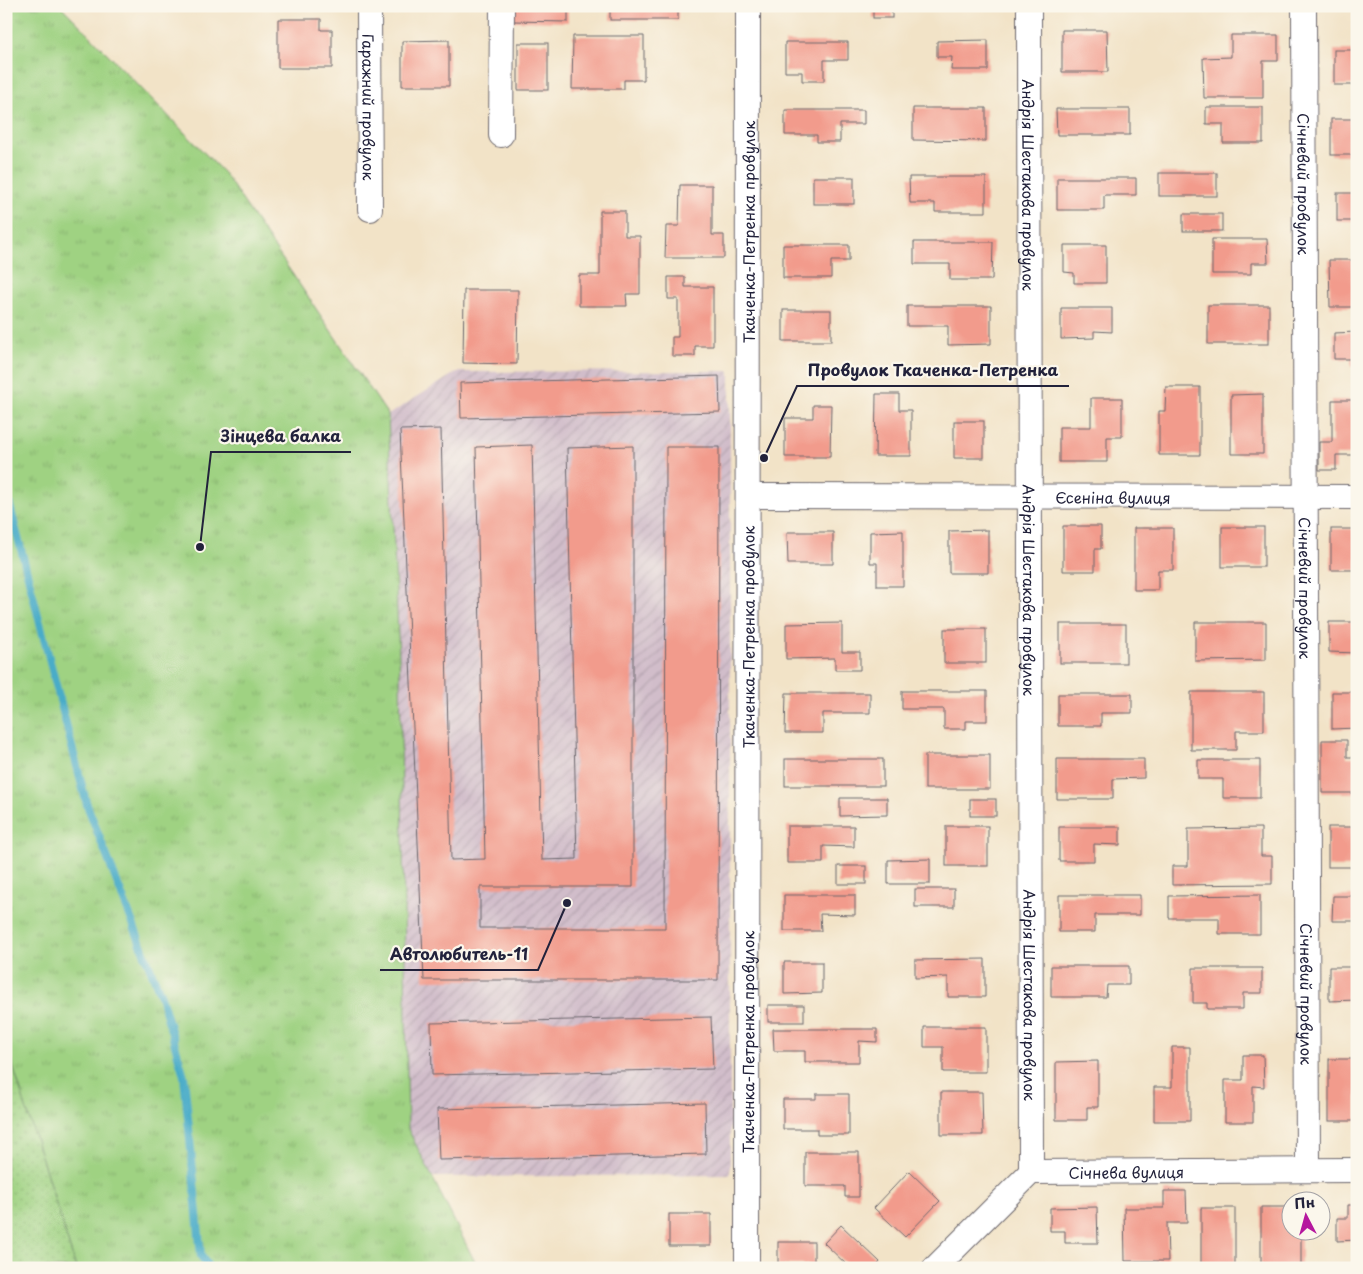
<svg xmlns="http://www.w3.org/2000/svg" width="1363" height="1274" font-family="'Playpen Sans',sans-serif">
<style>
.industrial{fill:url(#industrial-furrows)}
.grass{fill:url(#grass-tufts);stroke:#607a5e}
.park{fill:url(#park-dots);stroke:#607a5e}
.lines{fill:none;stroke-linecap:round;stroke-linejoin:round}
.stream{stroke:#49acc8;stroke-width:8}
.building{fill:#f29b8c}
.street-casing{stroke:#6b666c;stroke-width:26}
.street{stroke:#fff;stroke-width:24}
.labels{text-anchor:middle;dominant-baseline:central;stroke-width:4.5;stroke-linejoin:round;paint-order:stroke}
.street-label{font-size:15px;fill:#22223b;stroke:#fbf7ec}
.leader{fill:none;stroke:#22223b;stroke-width:2}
.callout-dot{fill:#22223b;stroke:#fbf7ec;stroke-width:2}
.callout-label{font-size:16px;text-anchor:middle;font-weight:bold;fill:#22223b;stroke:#fbf7ec;stroke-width:4.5;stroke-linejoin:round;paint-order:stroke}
</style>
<defs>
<pattern id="industrial-furrows" width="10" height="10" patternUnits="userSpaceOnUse" patternTransform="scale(1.25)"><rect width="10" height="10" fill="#d1bdca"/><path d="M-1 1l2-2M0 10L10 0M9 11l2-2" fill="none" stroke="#b3a2ae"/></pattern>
<pattern id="grass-tufts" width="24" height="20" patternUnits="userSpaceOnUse" patternTransform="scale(1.25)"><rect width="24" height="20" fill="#9fd282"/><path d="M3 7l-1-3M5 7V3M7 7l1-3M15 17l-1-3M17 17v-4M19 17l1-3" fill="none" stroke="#89b471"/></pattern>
<pattern id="park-dots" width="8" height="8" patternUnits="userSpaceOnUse" patternTransform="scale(1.25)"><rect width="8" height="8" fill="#9fd282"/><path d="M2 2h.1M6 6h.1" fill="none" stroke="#89b471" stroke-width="1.8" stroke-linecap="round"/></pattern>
</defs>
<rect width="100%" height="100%" fill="#fbf7ec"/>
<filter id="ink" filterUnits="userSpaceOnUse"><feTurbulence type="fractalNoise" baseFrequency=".02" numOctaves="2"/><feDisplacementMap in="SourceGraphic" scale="10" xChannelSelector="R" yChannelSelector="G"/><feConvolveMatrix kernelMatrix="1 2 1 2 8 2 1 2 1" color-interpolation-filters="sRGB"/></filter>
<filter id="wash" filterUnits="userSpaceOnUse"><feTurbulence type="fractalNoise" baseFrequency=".0096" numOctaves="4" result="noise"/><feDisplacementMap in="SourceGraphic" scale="20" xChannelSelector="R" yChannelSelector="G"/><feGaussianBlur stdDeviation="1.12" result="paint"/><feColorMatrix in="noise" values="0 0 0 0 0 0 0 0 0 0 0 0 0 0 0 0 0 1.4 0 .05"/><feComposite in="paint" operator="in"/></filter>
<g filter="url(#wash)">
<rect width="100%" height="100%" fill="#f2e3c7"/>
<path class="industrial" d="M730,371V1175L431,1177L408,1129L400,678L388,415L457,372Z"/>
<path class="grass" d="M6,6H61L224,173L388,415L400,678L408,1129L478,1268H76L6,1044Z"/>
<path class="park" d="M6,1044L76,1268H6Z"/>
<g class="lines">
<path class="stream" d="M6,491L87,805L161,996L184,1076L201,1256L209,1268"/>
</g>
<g id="blocks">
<g class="building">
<path d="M513,6H568V22L513,21Z"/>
<rect x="610" y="6" width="68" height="14"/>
<rect x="873" y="6" width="19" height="12"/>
<path d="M278,19H321V30H332V68H278Z"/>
<path d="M1062,30H1107L1108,72H1062Z"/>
<path d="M1231,35H1278V61H1263V98H1204L1203,58L1231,57Z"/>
<path d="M573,36H644V80H624V89H572Z"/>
<path d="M449,40V86H402V41Z"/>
<path d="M988,40V70H951L952,57H937V41Z"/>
<path d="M785,42H848V60H824V81H802V72H785Z"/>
<rect x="518" y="43" width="30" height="47"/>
<rect x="1334" y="50" width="23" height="35"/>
<path d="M1206,107H1263V143H1223V124H1206Z"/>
<path d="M913,108H986V141L913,140Z"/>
<path d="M1056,109H1130V135H1057Z"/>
<path d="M785,110H864V124H840V142H817V135H785Z"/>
<rect x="1331" y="119" width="26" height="36"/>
<rect x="1159" y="173" width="58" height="23"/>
<rect x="813" y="177" width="41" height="27"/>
<path d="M909,177H986V212H935V203H910Z"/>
<path d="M1057,178H1136V195H1104V210H1057Z"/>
<path d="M680,185H712V235H724V258H665L666,226H679Z"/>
<rect x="1337" y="193" width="20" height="28"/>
<path d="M600,211H625V236H640V294H626L627,306H579V275H600Z"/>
<rect x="1183" y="214" width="39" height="17"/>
<path d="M1212,239H1267L1268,263H1251V274H1212Z"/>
<path d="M914,242H993L992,280H950V264H914Z"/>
<path d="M783,245H849V261H831V278H783Z"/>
<path d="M1064,245H1106V283H1074V273L1064,272Z"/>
<path d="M1329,260H1357V307H1330Z"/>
<path d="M668,277H685V287H713V346H695V356H672V337H678V299H668Z"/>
<path d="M464,290H518L517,364L463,363Z"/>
<rect x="1208" y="305" width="61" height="39"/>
<path d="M907,306H991V344L948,345V326H907Z"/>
<path d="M1061,308H1112V332L1094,331V338L1061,339Z"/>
<rect x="783" y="310" width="48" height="31"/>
<path d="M1357,332V367H1351V359H1334V333Z"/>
<path d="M719,376L720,412L461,418L460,383Z"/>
<path d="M1166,387H1200V455H1159V411H1165Z"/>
<path d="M876,394H899V410H911V456H875Z"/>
<path d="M1263,394V454H1231V395Z"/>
<path d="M1091,398H1122V437H1107V462H1059V427H1091Z"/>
<path d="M1332,400H1357V455H1336V470H1319V442H1332Z"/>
<path d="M813,405H831L830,457H785V418H813Z"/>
<rect x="954" y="421" width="30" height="37"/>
<path d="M441,429L451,860L485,859L476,447L532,445L542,860L577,859L567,448L633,446V887H480V928H665L666,447H719L718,980H424L400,430Z"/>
<path d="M1063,526H1101V549H1095V571H1063Z"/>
<rect x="1222" y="527" width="42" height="40"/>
<path d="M1134,528H1173V570H1158V590H1134Z"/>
<rect x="1331" y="529" width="26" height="41"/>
<path d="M988,530V573H949V531Z"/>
<path d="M903,531V586H877V563H870V532Z"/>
<path d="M787,532H833V564H788Z"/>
<path d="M1195,622H1266V660L1195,661Z"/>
<path d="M1329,622H1357V653L1329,652Z"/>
<path d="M842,623V652H860V670H835V658L786,659V624Z"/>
<rect x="1060" y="624" width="66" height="39"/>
<rect x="944" y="629" width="42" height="34"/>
<path d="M902,691H987V721H966V729H944V709H902Z"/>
<path d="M1191,692H1264V731H1236V750H1191Z"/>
<path d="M1332,692H1357V728L1332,729Z"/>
<path d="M786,693H870V713H823V733H785Z"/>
<path d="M1058,694H1132V713H1101V726H1058Z"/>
<path d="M1322,740H1347V757H1357V793H1322Z"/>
<rect x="925" y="755" width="65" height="34"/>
<rect x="785" y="759" width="98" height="27"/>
<path d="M1057,759H1144V778L1113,779V799H1057Z"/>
<path d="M1198,760H1260V798H1223V779H1198Z"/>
<path d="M840,798H887V815L840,816Z"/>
<rect x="970" y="799" width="26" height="17"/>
<path d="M787,826H854V847L823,846V863H787Z"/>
<rect x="946" y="826" width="42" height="40"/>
<path d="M1059,827H1120V845L1094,844V861H1059Z"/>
<rect x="1328" y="827" width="29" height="40"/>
<path d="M1261,828V856H1272V884L1172,885V866H1188V829Z"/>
<path d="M930,859V884H888V860Z"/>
<rect x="838" y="866" width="28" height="18"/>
<rect x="915" y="889" width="39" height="18"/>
<path d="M784,895H855V915L820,914L821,931H784Z"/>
<path d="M1059,895H1140V915H1095V932H1059Z"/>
<path d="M1260,895V934H1219V918H1169V896Z"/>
<path d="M1333,896H1357V921H1332Z"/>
<path d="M985,959V997H948V977L915,978V960Z"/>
<path d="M784,962H822V993L784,994Z"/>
<path d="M1051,966H1129V985H1107L1106,997H1051Z"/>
<path d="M1329,967H1357V1000L1329,1001Z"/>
<path d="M1193,968H1262V993H1243V1009H1207V1003H1193Z"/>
<rect x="768" y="1005" width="36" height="17"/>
<path d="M711,1017L713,1069L432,1075L431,1023Z"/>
<path d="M924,1027H986V1072H943V1047H924Z"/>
<path d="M773,1029H877V1042L859,1041V1062H805V1051H774Z"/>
<path d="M1172,1047H1190V1121H1154V1087H1172Z"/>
<path d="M1243,1055H1263L1264,1087L1253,1086V1122H1225V1080H1243Z"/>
<rect x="1329" y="1059" width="28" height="62"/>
<path d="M1098,1061V1107H1087V1120H1056V1062Z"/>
<path d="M941,1092H982L983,1135H941Z"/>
<path d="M816,1094H849V1135H817V1129H783V1099H816Z"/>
<path d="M705,1103L706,1154L439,1160L437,1109Z"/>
<path d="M805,1152H859V1197H845V1186H805Z"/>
<path d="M909,1171L940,1201L905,1237L874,1208Z"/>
<path d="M1164,1191H1186L1187,1223H1167L1168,1261H1125L1124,1208H1164Z"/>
<path d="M1348,1205H1357V1240L1337,1241V1218H1348Z"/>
<path d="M1097,1207L1098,1243H1065V1231H1050V1208Z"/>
<path d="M1261,1207H1290V1232H1301V1268H1261Z"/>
<rect x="1201" y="1208" width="34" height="60"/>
<rect x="669" y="1214" width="42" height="32"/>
<path d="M841,1225L880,1262L875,1268H850L824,1243Z"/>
<rect x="778" y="1242" width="36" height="23"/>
</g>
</g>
</g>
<g filter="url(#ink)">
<use href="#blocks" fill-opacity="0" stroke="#6b666c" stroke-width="1"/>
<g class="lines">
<g class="street-casing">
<g id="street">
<path id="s1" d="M369,6L370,209"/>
<path id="s2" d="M1029,6L1031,1172"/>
<path id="s3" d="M1304,6L1308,1170"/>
<path d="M501,135L502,6"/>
<path id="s4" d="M748,496L1357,497"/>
<path id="s5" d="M747,1268L748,6"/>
<path id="s6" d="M935,1268L1031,1172L1357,1170"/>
</g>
</g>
<use href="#street" class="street"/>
</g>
</g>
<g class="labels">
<g class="street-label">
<text stroke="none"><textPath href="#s1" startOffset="101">Гаражний провулок</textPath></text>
<text stroke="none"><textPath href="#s3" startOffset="178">Січневий провулок</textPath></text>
<text stroke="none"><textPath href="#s2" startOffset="179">Андрія Шестакова провулок</textPath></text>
<text stroke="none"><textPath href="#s5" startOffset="1036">Ткаченка-Петренка провулок</textPath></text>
<text stroke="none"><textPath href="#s4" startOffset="365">Єсеніна вулиця</textPath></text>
<text stroke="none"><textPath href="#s3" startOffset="582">Січневий провулок</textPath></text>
<text stroke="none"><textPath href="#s2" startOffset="584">Андрія Шестакова провулок</textPath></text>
<text stroke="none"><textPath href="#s5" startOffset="631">Ткаченка-Петренка провулок</textPath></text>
<text stroke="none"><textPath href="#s3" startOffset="988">Січневий провулок</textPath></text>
<text stroke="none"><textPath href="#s2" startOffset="989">Андрія Шестакова провулок</textPath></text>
<text stroke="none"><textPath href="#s5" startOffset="226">Ткаченка-Петренка провулок</textPath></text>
<text stroke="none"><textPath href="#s6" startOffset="231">Січнева вулиця</textPath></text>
</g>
</g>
<path class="leader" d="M764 458L797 386H1069M200 547L211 452H351M567 903L538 970H380"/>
<g class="callout-dot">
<circle cx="764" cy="458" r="5"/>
<circle cx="200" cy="547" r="5"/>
<circle cx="567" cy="903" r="5"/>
</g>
<g class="callout-label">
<text x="933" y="376">Провулок Ткаченка-Петренка</text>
<text x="281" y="442">Зінцева балка</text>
<text x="459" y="960">Автолюбитель-11</text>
</g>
<rect width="1363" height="1274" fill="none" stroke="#fbf7ec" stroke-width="25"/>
<g transform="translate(1306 1216) rotate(354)"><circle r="24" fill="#fbf7ec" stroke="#a4a2a5"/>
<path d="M0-4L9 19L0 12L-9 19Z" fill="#b5179e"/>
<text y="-8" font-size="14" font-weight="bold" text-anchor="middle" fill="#22223b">Пн</text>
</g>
</svg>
